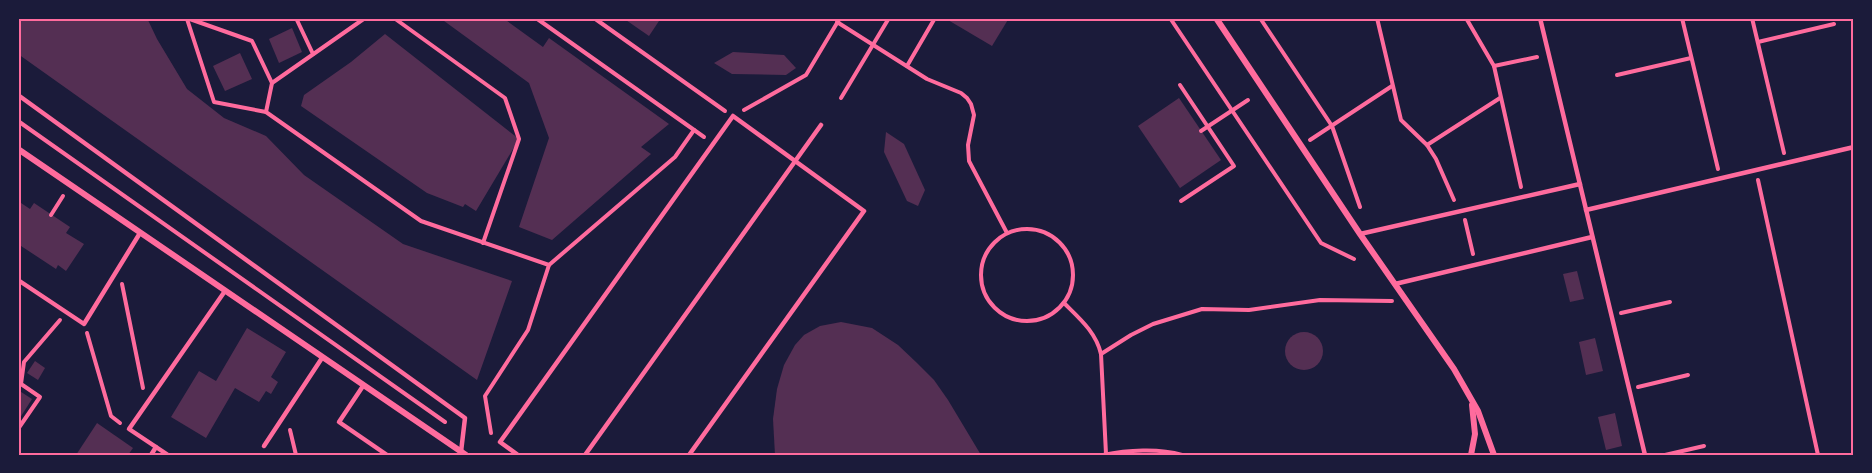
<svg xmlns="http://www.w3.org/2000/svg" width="1872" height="473" font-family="Arial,sans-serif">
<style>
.building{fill:#542f53}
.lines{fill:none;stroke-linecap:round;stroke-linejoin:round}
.path{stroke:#ff6b9d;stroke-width:4}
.service{stroke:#ff6b9d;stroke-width:4.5}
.minor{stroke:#ff6b9d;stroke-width:6}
.neatline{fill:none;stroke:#ff6b9d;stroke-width:2}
</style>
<rect width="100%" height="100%" fill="#1b1b3a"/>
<g class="building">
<path d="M19,18H147L157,39L187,89L224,118L266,136L304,175L403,244L512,281L477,380L18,54Z"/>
<path d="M440,18H503L543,47L549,38L669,124L641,147L651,154L552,240L519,227L549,138L529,83Z"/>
<path d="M623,18H661L649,36Z"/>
<path d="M950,18H1009L992,46L948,20Z"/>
<path d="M292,28L302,52L279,63L269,39Z"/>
<path d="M385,34L519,139L476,211L465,204L463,207L427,193L301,106L304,95L351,62Z"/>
<path d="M733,52L784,55L796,68L786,75L732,74L714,63Z"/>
<path d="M240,53L252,79L225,91L213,66Z"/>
<path d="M1179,98L1221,160L1180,188L1138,126Z"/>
<path d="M886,132L904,144L925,190L918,206L907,201L884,152Z"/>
<path d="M18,201L30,209L34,203L70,227L66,233L84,244L66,271L58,265L56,269L18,244Z"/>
<path d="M1577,271L1584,299L1570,302L1563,274Z"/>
<path d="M841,322L872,328L898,345L917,363L934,380L948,400L981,455H775L773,419L777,389L784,365L795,345L804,335L820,326Z"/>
<path d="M247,328L286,352L271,377L278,382L271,394L266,391L259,402L235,388L206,438L171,417L199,371L216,381Z"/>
<circle cx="1304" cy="351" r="19"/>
<path d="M1595,338L1603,371L1586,375L1579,342Z"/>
<path d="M35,361L45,368L38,380L27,373Z"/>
<path d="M18,390L32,399L18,421Z"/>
<path d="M1615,413L1622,446L1606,450L1598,417Z"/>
<path d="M97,423L133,448L128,455H76Z"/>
</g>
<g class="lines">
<g class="path">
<path d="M187,18L252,41L272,83"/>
<path d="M296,18L313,54"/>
<path d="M365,18L272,83L266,112L421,221L549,265"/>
<path d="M394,18L505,98L519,139L483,243"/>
<path d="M536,18L704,137"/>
<path d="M594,18L725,111"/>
<path d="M1170,18L1321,243L1354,259"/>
<path d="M1260,18L1332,126L1360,207"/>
<path d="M1377,18L1401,120L1427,145L1436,159L1454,200"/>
<path d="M1466,18L1494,66L1521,187"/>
<path d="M1682,18L1718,169"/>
<path d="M1752,18L1784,153"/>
<path d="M187,19L214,102L266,112"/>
<path d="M837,22L927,79L961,93L967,98L971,104L974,115L968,145L969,161L1007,233"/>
<path d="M1758,42L1834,24"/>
<path d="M907,66L935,18"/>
<path d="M1494,66L1537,57"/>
<path d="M1617,75L1691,58"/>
<path d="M1180,85L1234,166L1181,201"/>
<path d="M841,98L889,18"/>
<path d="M744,110L806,75L840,18"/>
<path d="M18,121L445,422"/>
<path d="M1201,131L1248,100"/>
<path d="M1310,140L1392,86"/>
<path d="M1427,145L1500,98"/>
<path d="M1758,180L1818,455"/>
<path d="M51,215L63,196"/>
<path d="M1465,220L1473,254"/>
<circle cx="1027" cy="275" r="46"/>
<path d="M122,284L143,388"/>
<path d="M1064,303C1079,318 1096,332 1101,354L1106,454"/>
<path d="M1621,313L1670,302"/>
<path d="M87,333L111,416L120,423"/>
<path d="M1101,354L1131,335L1153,324L1202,309L1249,310L1320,300L1392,301"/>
<path d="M1638,387L1688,375"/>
<path d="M18,429L40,397L21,384L24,362L60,320"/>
<path d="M290,430L296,455"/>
<path d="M491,433L485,396L528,330L549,265L675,157L694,130"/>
<path d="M1103,455C1127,450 1159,448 1182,455"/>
<path d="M1665,455L1704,446"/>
</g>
<g class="service">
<path d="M1540,18L1645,455"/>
<path d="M18,95L465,418L461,452"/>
<path d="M1586,210L1854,147"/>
<path d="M1360,234L1580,184"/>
<path d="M18,280L84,324L140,233"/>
<path d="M1395,284L1592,237"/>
<path d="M363,386L339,422L387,455"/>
<path d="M264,446L322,358"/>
<path d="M156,447L129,429L225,291"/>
<path d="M151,455L156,447L168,455"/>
<path d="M518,455L500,442L733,116L864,211L689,455"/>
<path d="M585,455L821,125"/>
</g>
<g class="minor">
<path d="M1216,18L1360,234L1454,369L1478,411L1494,455"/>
<path d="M18,149L466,455"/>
<path d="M1471,455L1475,434L1472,405"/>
</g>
</g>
<rect width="1872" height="473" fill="none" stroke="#1b1b3a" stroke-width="39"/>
<rect x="20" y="20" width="1832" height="434" class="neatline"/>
</svg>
